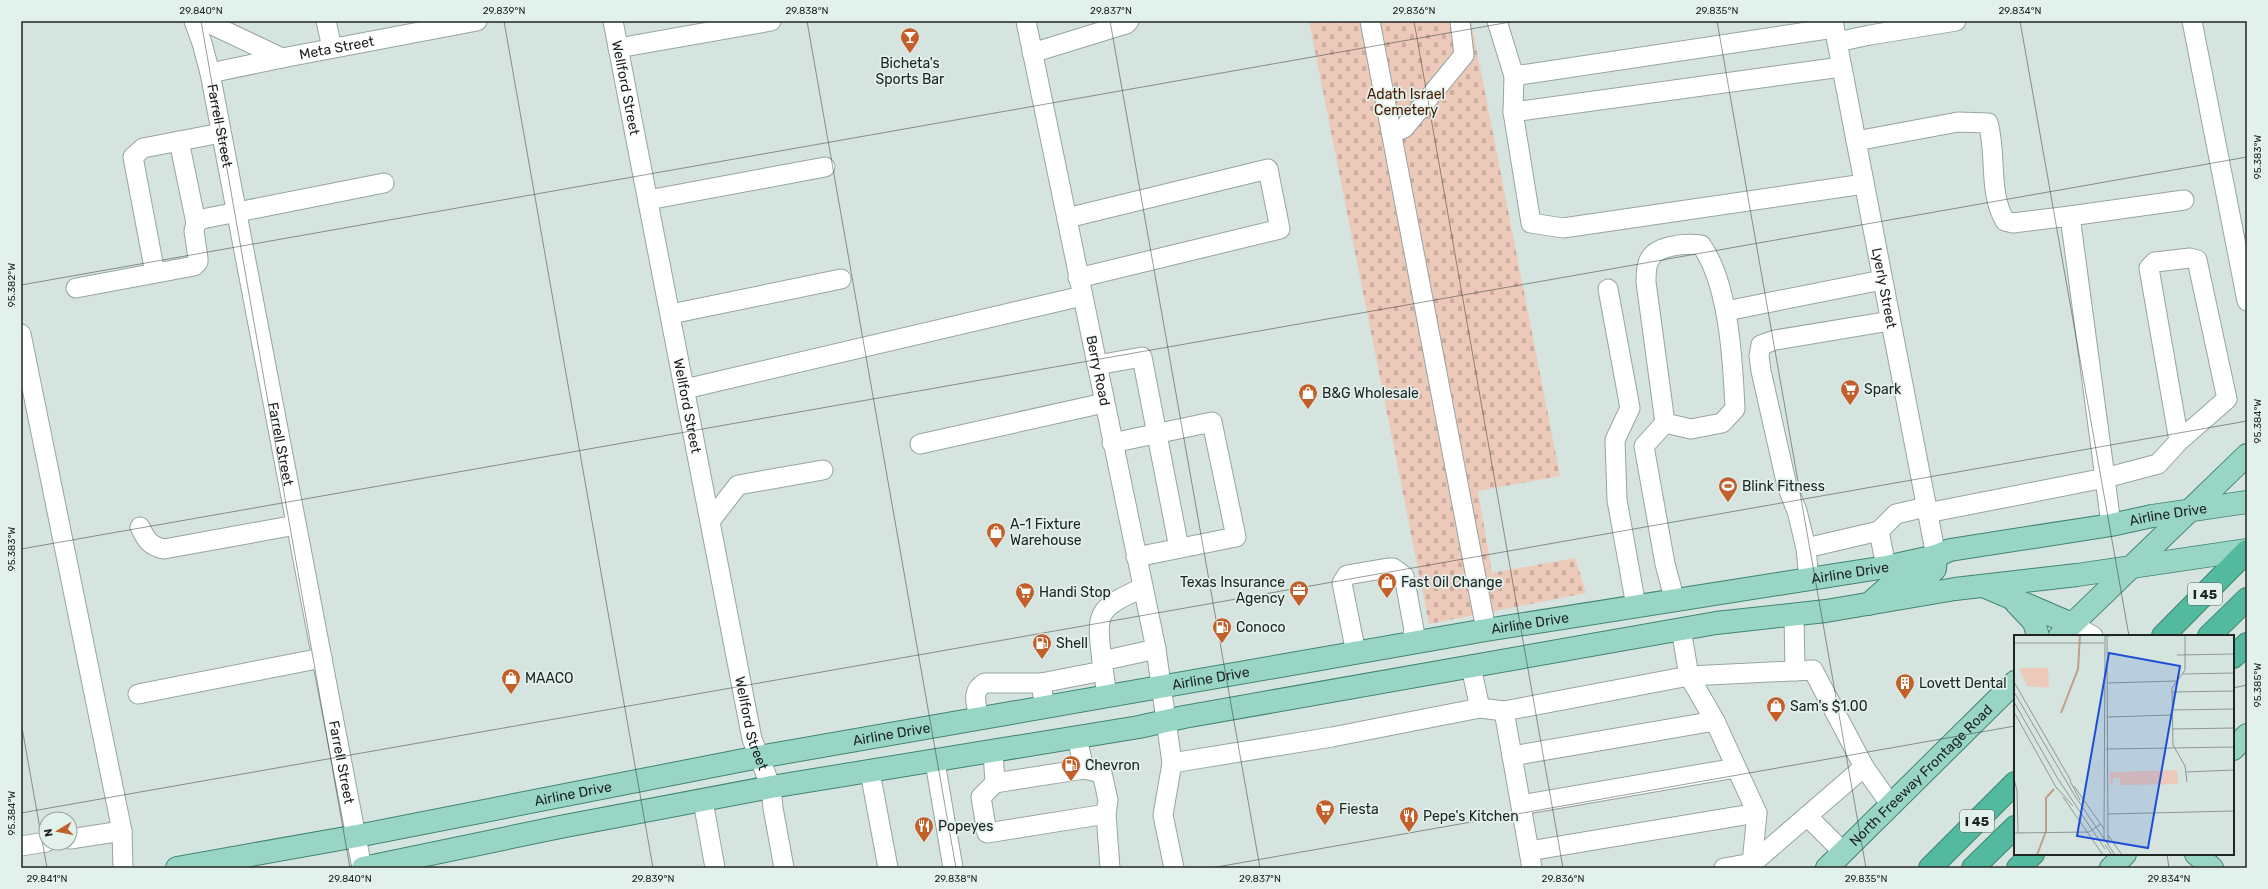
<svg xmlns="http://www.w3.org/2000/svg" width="2268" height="889" font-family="Rubik,sans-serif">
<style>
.cemetery{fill:url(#cemetery-stones)}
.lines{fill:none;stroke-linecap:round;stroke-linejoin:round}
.minor-casing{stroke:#97a5a1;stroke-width:21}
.major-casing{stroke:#418574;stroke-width:24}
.highway-casing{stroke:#418574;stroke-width:24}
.minor{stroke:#fff;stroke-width:19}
.major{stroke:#98d5c5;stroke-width:22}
.highway{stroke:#53b99f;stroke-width:22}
.ticks{fill:none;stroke:#202524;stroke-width:1;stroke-opacity:0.45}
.labels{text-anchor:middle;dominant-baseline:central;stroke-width:3.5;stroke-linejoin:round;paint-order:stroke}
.shield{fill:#e2f1ec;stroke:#5a6260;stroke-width:1}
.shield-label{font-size:13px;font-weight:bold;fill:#202524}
.street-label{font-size:14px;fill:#202524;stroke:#e2f1ec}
.poi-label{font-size:14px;fill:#202524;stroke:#e2f1ec;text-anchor:start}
.park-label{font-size:14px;fill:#491900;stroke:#e2f1ec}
.inset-river{fill:none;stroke:#c39d8b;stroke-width:2}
.inset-road{fill:none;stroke:#8d9894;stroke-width:1}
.view{fill:#1d4ed8;fill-opacity:0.15;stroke:#1d4ed8;stroke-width:2}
.inset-edge{fill:none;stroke:#202524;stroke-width:2}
.neatline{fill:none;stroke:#202524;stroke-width:1.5}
.ticks-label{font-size:10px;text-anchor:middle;fill:#202524}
</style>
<defs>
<pattern id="cemetery-stones" width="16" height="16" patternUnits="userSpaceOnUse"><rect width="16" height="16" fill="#edc9b9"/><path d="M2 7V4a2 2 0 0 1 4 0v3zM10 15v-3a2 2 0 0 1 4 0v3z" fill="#cbac9f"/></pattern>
</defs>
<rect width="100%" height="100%" fill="#d5e4df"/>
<path class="cemetery" d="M1309,21H1471L1560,476L1478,491L1492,573L1575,558L1586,593L1429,624Z"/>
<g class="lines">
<g class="minor-casing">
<g id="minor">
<path id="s1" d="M194,21L202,43L210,73L362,868"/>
<path id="s2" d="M204,21L282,58L477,21"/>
<path d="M326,21L332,48"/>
<path id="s3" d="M613,21L752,739L771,787L773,808L784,868"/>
<path id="s4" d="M1026,21L1156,649L1172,763L1163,815L1174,868"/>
<path d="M1370,21L1486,630"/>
<path d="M1497,21L1514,76"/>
<path id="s5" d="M1833,21L1936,556"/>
<path d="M2192,21L2247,301"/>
<path d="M1834,28L1514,76L1513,112L1531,223L1563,228L1864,184"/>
<path d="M1837,42L1870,35L1956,21"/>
<path d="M618,48L771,21"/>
<path d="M1032,53L1126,24L1129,21"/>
<path d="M210,73L282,58"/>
<path d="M1513,112L1841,67"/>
<path d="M1392,133L1404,128L1464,55L1460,21"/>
<path d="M179,141L196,223"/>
<path d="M1856,141L1958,122L1988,123C1997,154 1988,192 2005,221L2013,223L2070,216"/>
<path d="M648,200L825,167"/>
<path d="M1067,218L1268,169L1280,229L1078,278"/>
<path d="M155,273L133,157L143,148L221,133"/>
<path d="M76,288L194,266L198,262V258L194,231L196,223L202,219L384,183"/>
<path d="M1608,289L1630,408L1615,440L1617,500L1636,606"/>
<path d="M1726,311L1882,280"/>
<path d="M671,314L841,279"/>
<path d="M21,334L122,831L123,868"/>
<path d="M1097,365L1142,357L1179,548"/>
<path d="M685,389L1082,296"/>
<path d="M1665,423L1691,429L1722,423L1735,409C1733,363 1729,283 1701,245C1685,243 1653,245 1648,263C1646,269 1646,276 1646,282L1665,423L1644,446L1665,564L1675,601"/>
<path d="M1112,443L1212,422L1236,537L1136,557"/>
<path d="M920,444L1104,403"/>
<path d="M1927,513L2105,478L2070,216L2184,200"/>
<path d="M711,520L738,485L823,470"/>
<path d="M2111,525L2105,478L2158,464L2179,441L2149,268L2155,262L2190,258L2197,260L2227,399L2179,441"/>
<path d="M140,527C146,540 150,546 164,549L296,525"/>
<path d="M1879,531L1886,567"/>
<path d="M1806,548L1797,511L1787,486L1761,371L1759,356L1761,345L1775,340L1890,321"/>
<path d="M1809,580L1806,548L1879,531L1896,514L1926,507"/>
<path d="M1794,615L1795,671"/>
<path d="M2072,624L2093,636"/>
<path d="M1681,629L1689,676L1715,721L1757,813L1752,863"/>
<path d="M1356,653L1342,583L1347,575L1388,568H1393L1404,576L1414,630L1411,643"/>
<path d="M1102,661C1096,612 1096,609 1142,588"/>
<path d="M1471,667L1480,708"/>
<path d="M138,694L322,658"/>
<path d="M1043,696L1041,683L1103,671"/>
<path d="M1107,696L1102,661L1156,649"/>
<path d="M1504,711L1532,868"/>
<path d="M979,719C977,705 970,691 985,683H1041"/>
<path d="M993,751L995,783L981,797L987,833L1106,814"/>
<path d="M1512,756L1715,721"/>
<path d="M935,762L953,868"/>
<path d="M1172,763L1332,737L1480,708L1504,711L1689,676L1813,670L1864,767L1891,805"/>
<path d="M1084,769L1102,773L1108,800L1106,814L1110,868"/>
<path d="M870,772L888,868"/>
<path d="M995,783L1084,769L1077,738"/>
<path d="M703,801L715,868"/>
<path d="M1521,805L1736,768"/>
<path d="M1807,816L1843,852"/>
<path d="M70,839L122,831"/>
<path d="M21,846L46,842"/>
<path d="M1529,851L1757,813"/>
<path d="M1724,868L1752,863"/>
<path d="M1747,868L1864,767"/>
</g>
</g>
<g class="major-casing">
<g id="major">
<path d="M1983,586L2072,624"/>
<path d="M2016,603L2034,622L2038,636"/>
<path d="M1869,604L1896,580L1930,574L1935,569L1936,556"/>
<path d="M2060,636L2247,455"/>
<path d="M2233,749L2247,735"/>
<path d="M2196,854L2212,868"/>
<path id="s6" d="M177,868L357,836L759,757L1486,630L1886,567L1936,556L1950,550L2111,525L2152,516L2247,502"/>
<path d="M363,868L560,827L771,787L1139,727L1184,717L1716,623L1826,611L1955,589L2077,575L2247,550"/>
<path id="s7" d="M1827,868L2015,682"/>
<path d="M2111,868L2125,854"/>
</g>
</g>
<g class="highway-casing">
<g id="highway">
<path d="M2163,636L2247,551"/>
<path d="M2209,636L2247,599"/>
<path d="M2233,657L2247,644"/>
<path d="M1930,868L2015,783"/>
<path d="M1973,868L2015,827"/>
<path d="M2018,868L2033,854"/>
</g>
</g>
<use href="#minor" class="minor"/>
<use href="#major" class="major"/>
<use href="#highway" class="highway"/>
</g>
<path class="ticks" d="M201,21L350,868M504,21L653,868M807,21L956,868M1110,21L1260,868M1414,21L1563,868M1717,21L1866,868M2020,21L2129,636M21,285L1516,21M21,549L2247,157M2233,688L2247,685M21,722L47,868M21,813L2247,421M2167,854L2169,868M1211,868L2015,726"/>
<defs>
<g id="bar-pin" transform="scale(1)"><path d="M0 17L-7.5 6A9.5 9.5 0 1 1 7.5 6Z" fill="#c35f29" stroke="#e2f1ec"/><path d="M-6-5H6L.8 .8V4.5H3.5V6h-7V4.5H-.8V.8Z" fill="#fff"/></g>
<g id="supermarket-pin" transform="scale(1)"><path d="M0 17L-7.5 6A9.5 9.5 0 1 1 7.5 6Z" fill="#c35f29" stroke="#e2f1ec"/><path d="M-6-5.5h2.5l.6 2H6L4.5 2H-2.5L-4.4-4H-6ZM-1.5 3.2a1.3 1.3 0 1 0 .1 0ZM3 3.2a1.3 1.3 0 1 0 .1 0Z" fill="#fff"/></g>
<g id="shop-pin" transform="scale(1)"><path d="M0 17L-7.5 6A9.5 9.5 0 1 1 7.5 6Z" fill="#c35f29" stroke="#e2f1ec"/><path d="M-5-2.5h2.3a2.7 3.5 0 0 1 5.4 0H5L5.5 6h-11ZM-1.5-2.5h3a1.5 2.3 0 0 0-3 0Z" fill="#fff"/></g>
<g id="stadium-pin" transform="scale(1)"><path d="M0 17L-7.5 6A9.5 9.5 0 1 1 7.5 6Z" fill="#c35f29" stroke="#e2f1ec"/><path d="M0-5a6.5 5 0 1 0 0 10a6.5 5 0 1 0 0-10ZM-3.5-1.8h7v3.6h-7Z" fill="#fff"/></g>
<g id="office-pin" transform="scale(1)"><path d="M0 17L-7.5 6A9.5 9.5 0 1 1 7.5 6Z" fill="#c35f29" stroke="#e2f1ec"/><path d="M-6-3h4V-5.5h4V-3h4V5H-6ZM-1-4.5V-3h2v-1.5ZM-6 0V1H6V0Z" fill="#fff"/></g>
<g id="fuel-pin" transform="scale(1)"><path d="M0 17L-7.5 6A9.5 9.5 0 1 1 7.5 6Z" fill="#c35f29" stroke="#e2f1ec"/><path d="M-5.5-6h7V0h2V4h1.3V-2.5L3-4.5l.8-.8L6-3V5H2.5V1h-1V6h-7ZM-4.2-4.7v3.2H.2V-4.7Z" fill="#fff"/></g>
<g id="building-pin" transform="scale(1)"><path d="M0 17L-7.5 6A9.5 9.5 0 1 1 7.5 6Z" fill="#c35f29" stroke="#e2f1ec"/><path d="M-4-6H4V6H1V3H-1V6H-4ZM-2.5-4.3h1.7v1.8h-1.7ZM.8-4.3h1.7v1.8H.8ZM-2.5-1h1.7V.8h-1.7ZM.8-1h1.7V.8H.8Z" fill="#fff"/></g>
<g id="restaurant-pin" transform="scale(1)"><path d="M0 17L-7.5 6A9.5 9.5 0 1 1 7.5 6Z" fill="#c35f29" stroke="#e2f1ec"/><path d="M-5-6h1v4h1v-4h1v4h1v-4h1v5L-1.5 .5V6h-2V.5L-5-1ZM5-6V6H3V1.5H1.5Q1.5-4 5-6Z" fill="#fff"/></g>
</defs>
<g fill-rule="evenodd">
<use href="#bar-pin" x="910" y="37"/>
<use href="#supermarket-pin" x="1850" y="389"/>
<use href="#shop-pin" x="1308" y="393"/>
<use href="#stadium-pin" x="1728" y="486"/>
<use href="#shop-pin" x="996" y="532"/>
<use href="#shop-pin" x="1387" y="582"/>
<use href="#office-pin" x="1299" y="590"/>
<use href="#supermarket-pin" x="1025" y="592"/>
<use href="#fuel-pin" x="1222" y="627"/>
<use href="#fuel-pin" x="1042" y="643"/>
<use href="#shop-pin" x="511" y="678"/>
<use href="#building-pin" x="1905" y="683"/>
<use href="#shop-pin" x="1776" y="706"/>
<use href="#fuel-pin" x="1071" y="765"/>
<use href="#supermarket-pin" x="1325" y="809"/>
<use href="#restaurant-pin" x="1409" y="816"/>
<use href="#restaurant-pin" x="924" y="826"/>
</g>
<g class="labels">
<g class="shield">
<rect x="2188" y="583" width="34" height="22" rx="3"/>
<rect x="1960" y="810" width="34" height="22" rx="3"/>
</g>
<g class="shield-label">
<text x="2205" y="594">I 45</text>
<text x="1977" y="821">I 45</text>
</g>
<g class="street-label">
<text stroke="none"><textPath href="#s2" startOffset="142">Meta Street</textPath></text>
<text stroke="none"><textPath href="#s3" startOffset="68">Wellford Street</textPath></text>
<text stroke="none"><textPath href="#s1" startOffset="108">Farrell Street</textPath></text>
<text stroke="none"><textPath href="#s5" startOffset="272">Lyerly Street</textPath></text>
<text stroke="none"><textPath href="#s4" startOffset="357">Berry Road</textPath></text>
<text stroke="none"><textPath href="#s3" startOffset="392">Wellford Street</textPath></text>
<text stroke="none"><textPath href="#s1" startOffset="432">Farrell Street</textPath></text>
<text stroke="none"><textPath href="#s6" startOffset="2023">Airline Drive</textPath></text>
<text stroke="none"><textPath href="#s6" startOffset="1699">Airline Drive</textPath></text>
<text stroke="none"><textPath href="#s6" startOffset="1375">Airline Drive</textPath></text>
<text stroke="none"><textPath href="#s6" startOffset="1051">Airline Drive</textPath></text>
<text stroke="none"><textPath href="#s3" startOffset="716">Wellford Street</textPath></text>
<text stroke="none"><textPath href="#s6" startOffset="727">Airline Drive</textPath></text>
<text stroke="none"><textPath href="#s1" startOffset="756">Farrell Street</textPath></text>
<text stroke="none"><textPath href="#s7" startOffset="132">North Freeway Frontage Road</textPath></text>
<text stroke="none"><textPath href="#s6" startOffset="403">Airline Drive</textPath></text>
</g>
<g class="poi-label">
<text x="910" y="63" text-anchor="middle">Bicheta's<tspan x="910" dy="16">Sports Bar</tspan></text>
<text x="1864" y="389">Spark</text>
<text x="1322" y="393">B&amp;G Wholesale</text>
<text x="1742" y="486">Blink Fitness</text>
<text x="1010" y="524">A-1 Fixture<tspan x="1010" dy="16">Warehouse</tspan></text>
<text x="1285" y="582" text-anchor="end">Texas Insurance<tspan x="1285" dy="16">Agency</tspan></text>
<text x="1401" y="582">Fast Oil Change</text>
<text x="1039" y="592">Handi Stop</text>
<text x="1236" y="627">Conoco</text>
<text x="1056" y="643">Shell</text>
<text x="525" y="678">MAACO</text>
<text x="1919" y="683">Lovett Dental</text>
<text x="1790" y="706">Sam's $1.00</text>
<text x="1085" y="765">Chevron</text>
<text x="1339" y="809">Fiesta</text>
<text x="1423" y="816">Pepe's Kitchen</text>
<text x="938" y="826">Popeyes</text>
</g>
<g class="park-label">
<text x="1406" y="94">Adath Israel<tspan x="1406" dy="16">Cemetery</tspan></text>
</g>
</g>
<g transform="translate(2014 635)">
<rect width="220" height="220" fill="#d5e4df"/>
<path d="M5,33H34L35,53L13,51Z" fill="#edc9b9"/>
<path d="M163,135L164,149L106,150V143H99V150H96V137Z" fill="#edc9b9"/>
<path class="inset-river" d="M47,78L64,34L66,0M23,220L32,196V163L40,154"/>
<path class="inset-road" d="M93,0L94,210M171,0V35L158,53L159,110L171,131L173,147M92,1L109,0M0,8H90M163,20L220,19M169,39L220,38M0,47L57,146M93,48L162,46M0,57L61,161L101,220M158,57L220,56M0,67L44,144L91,214M158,75L220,74M0,77L43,154M93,82L158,80M158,94L220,93M92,114L220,112M172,137L220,135M0,144L3,155L4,198M56,146L66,165M60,151L90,194M43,153L59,171M49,162L89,220M94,179L220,176M0,198L75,197L87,189M94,200L108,220M90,205L91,0M91,210L98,220"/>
<path class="view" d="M95,18L166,31L134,213L63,201Z"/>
<rect width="220" height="220" class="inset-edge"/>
</g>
<rect width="2268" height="889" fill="none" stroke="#e2f1ec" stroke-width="44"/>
<g transform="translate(58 831) rotate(260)"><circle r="19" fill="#e2f1ec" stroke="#949f9c"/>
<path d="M0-3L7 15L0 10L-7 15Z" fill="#c35f29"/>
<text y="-6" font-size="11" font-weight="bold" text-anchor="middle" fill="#202524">N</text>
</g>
<rect x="22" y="22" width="2224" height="845" class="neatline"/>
<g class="ticks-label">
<text x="201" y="14">29.840°N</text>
<text x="504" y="14">29.839°N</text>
<text x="807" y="14">29.838°N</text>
<text x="1111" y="14">29.837°N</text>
<text x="1414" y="14">29.836°N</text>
<text x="1717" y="14">29.835°N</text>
<text x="2020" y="14">29.834°N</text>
<text transform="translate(2257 157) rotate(-90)" y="4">95.383°W</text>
<text transform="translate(11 285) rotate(-90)" y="4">95.382°W</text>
<text transform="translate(2257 421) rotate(-90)" y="4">95.384°W</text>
<text transform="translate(11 549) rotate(-90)" y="4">95.383°W</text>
<text transform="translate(2257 685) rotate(-90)" y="4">95.385°W</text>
<text transform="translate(11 813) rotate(-90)" y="4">95.384°W</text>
<text x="47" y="882">29.841°N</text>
<text x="350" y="882">29.840°N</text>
<text x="653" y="882">29.839°N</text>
<text x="956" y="882">29.838°N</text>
<text x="1260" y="882">29.837°N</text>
<text x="1563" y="882">29.836°N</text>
<text x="1866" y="882">29.835°N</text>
<text x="2169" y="882">29.834°N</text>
</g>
</svg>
